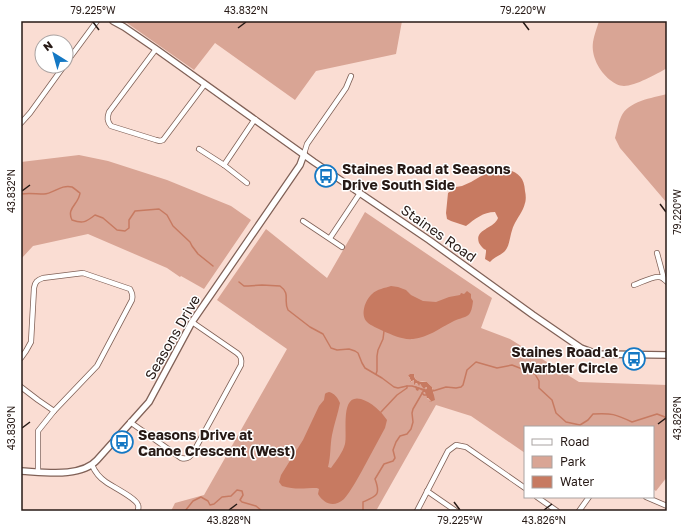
<svg xmlns="http://www.w3.org/2000/svg" width="688" height="532" font-family="'Golos Text',sans-serif">
<style>
.green{fill:#d9a595;fill-rule:evenodd}
.water{fill:#c77a61}
.lines{fill:none;stroke-linecap:round;stroke-linejoin:round}
.stream{stroke:#c77a61;stroke-width:1.5}
.minor-casing{stroke:#806157;stroke-width:6}
.tertiary-casing{stroke:#806157;stroke-width:8}
.minor{stroke:#fff;stroke-width:4.5}
.tertiary{stroke:#fff;stroke-width:5.5}
.ticks{fill:none;stroke:#271a16;stroke-width:1.5}
.labels{text-anchor:middle;dominant-baseline:central;stroke-width:3;stroke-linejoin:round;paint-order:stroke}
.poi-label{font-size:14px;font-weight:bold;fill:#271a16;stroke:#fff;text-anchor:start}
.street-label{font-size:14px;fill:#271a16;stroke:#fff}
.neatline{fill:none;stroke:#271a16;stroke-width:1.5}
.ticks-label{font-size:10px;text-anchor:middle;fill:#271a16}
</style>
<rect width="100%" height="100%" fill="#faddd3"/>
<g class="green">
<path d="M126,21H402L396,54L316,71L295,100L215,43L194,70L127,23Z"/>
<path d="M599,21H667V68C657,74 635,86 624,86C619,86 614,83 610,80C599,71 591,56 593,42C594,35 597,28 599,21Z"/>
<path d="M667,94V203L620,148L615,138C617,131 618,123 621,117C628,101 652,98 667,94Z"/>
<path d="M79,155L108,161L167,180L231,206L251,220L204,289L181,276L180,277L167,268L88,234L33,246L21,259V162Z"/>
<path d="M365,212L492,298L481,328L510,339L579,382L667,385V477L656,491L653,489V427H525V453L471,416L436,405L376,511H171L175,503L204,495L287,349L217,300L266,229L327,278ZM410,374H414C415,383 420,381 427,382C435,389 435,392 430,402L431,401L427,398L426,392H424L422,390L420,389L415,387L425,390H426L427,388C422,387 420,382 414,384V380L411,382L410,377H409L408,375Z"/>
</g>
<g class="water">
<path d="M505,168C518,173 524,176 525,191C526,195 526,200 525,203C523,212 517,218 514,225C510,233 510,246 505,251C500,256 494,257 490,262L485,259L486,252V250C483,249 481,246 479,243C474,229 494,229 498,218L495,212C483,212 475,219 466,226L451,221L447,219L446,213L448,193L456,187L462,186L471,182L493,169Z"/>
<path d="M391,286L398,287L406,290L411,295L423,301L436,302L449,297L460,295L461,293L464,294L467,291L471,294V298L473,301C471,320 466,315 452,322C438,329 429,337 413,339C402,340 393,335 383,331C378,328 371,326 367,322C360,315 365,300 372,294C377,289 385,288 391,286Z"/>
<path d="M410,374H414C414,382 421,382 427,382L432,387L435,400L430,402H429L431,401L428,398H427L425,392H423V391L419,389L418,391L416,390L415,386L425,390H426L427,388L426,387L424,389L420,384L419,386L418,384L416,383L414,385V380L410,382L411,380L410,379V377H409L408,375Z"/>
<path d="M329,392C334,393 338,398 340,403C338,414 334,424 332,435C330,445 331,456 328,467L331,468C336,461 343,452 345,444C348,434 339,393 361,399C371,402 381,411 387,420L385,428C378,441 371,454 364,467C359,476 351,491 344,499C334,508 324,504 318,494L319,489L317,488C303,488 296,490 282,486L279,482L281,475L303,440L319,406L324,400L325,394L326,393Z"/>
</g>
<g class="lines">
<g class="stream">
<path d="M21,194C29,193 36,194 44,194C53,194 61,184 72,187C74,188 77,191 80,193C79,204 66,208 72,220C83,224 86,222 95,215L103,218L117,230L125,231L129,228V220L135,211L159,209L167,215L173,226L190,242L192,246L198,254L213,266"/>
<path d="M239,282L244,286H248L262,285L280,286C291,294 283,300 288,310L310,327L323,334L331,348L337,350L349,349L355,351L358,353L362,363L365,368L382,378L394,387L398,388L407,386H412L425,390H427"/>
<path d="M376,374L377,371V356L378,350L383,339L384,331"/>
<path d="M433,390V391L446,387L456,388L461,387L463,385L467,370L476,362L497,368L512,365L535,374L539,381V388L552,400L556,413L566,422L580,425L588,420L593,414C612,413 615,414 632,422L657,414L665,417L667,423"/>
<path d="M422,393L424,395H426"/>
<path d="M381,412L397,395L407,388V386"/>
<path d="M185,511L193,501L201,497L208,501L210,505L214,504L222,497L231,496L237,490L242,491L243,495L240,500L242,502L256,506L262,511"/>
<path d="M363,511V502C377,496 381,495 375,479L384,464L393,461L395,458L393,450L396,442L400,436L407,434L411,429L413,422L412,413L413,409L424,390"/>
</g>
<g class="minor-casing">
<g id="minor">
<path d="M156,49L109,112C107,118 107,121 111,126L156,140L160,141L163,140L205,84"/>
<path d="M66,63L97,21"/>
<path d="M21,123L30,113L64,66"/>
<path d="M199,149L224,165L247,183"/>
<path d="M304,154L307,144L346,88L351,76"/>
<path d="M224,165L255,119"/>
<path d="M303,221L342,247"/>
<path d="M330,238L360,193"/>
<path d="M657,253L664,279"/>
<path d="M634,285C640,283 653,276 659,277C662,277 665,280 667,282"/>
<path d="M21,358L26,351L31,342L34,288C35,282 37,280 43,278L83,273L130,289C132,293 133,295 132,300L97,366L54,411L38,431V471"/>
<path d="M21,387L38,400L54,411"/>
<path d="M130,422L181,458C188,460 191,456 194,451L241,365C242,359 241,356 237,353L192,322"/>
<path d="M92,465C95,472 100,478 106,482C113,487 136,498 138,505C139,507 138,509 138,511"/>
<path d="M427,491L456,511"/>
<path d="M537,497L557,511"/>
<path d="M646,497L667,506"/>
<path d="M417,511L448,451L456,445L466,447L525,488"/>
<path d="M579,511L589,497"/>
</g>
</g>
<g class="tertiary-casing">
<g id="tertiary">
<path d="M113,21L124,27L156,49L314,162L429,240L533,315L581,348L597,354L667,355"/>
<path d="M21,471C43,472 81,478 97,460L149,402L192,322L300,165L304,154"/>
</g>
</g>
<use href="#minor" class="minor"/>
<use href="#tertiary" class="tertiary"/>
</g>
<path class="ticks" d="M93,22L99,30M523,22L529,30M238,28L246,22M22,191L30,185M660,204L666,212M658,424L666,418M22,428L30,422M454,502L460,510M229,510L237,504M544,510L552,504"/>
<defs>
<g id="bus-ring" transform="scale(1.15)"><circle r="9.5" fill="#fff" stroke="#1478c4" stroke-width="1.5"/><path d="M-5-6H5V4H4V6H2V4H-2V6H-4V4H-5ZM-3.5-4V0h7V-4ZM-3.5 1.2v1.5H-2V1.2ZM2 1.2v1.5H3.5V1.2Z" fill="#1478c4"/></g>
</defs>
<g fill-rule="evenodd">
<use href="#bus-ring" x="326" y="176"/>
<use href="#bus-ring" x="634" y="359"/>
<use href="#bus-ring" x="122" y="442"/>
</g>
<g class="labels">
<g class="poi-label">
<text x="342" y="168">Staines Road at Seasons<tspan x="342" dy="16">Drive South Side</tspan></text>
<text x="618" y="351" text-anchor="end">Staines Road at<tspan x="618" dy="16">Warbler Circle</tspan></text>
<text x="138" y="434">Seasons Drive at<tspan x="138" dy="16">Canoe Crescent (West)</tspan></text>
</g>
<g class="street-label">
<text transform="translate(439 233) rotate(35)">Staines Road</text>
<text transform="translate(172 337) rotate(-60)">Seasons Drive</text>
</g>
</g>
<rect width="688" height="532" fill="none" stroke="#ffffff" stroke-width="44"/>
<rect x="524" y="426" width="130" height="72" fill="#ffffff" stroke="#a9a3a2"/>
<rect x="532" y="439" width="20" height="6" fill="#ffffff" stroke="#a9a3a2"/>
<text x="560" y="446" font-size="12" fill="#271a16">Road</text>
<rect x="532" y="456" width="20" height="12" fill="#d9a595" stroke="#a9a3a2"/>
<text x="560" y="466" font-size="12" fill="#271a16">Park</text>
<rect x="532" y="476" width="20" height="12" fill="#c77a61" stroke="#a9a3a2"/>
<text x="560" y="486" font-size="12" fill="#271a16">Water</text>
<g transform="translate(54 54) rotate(323)"><circle r="19" fill="#ffffff" stroke="#a9a3a2"/>
<path d="M0-3L7 15L0 10L-7 15Z" fill="#1478c4"/>
<text y="-6" font-size="11" font-weight="bold" text-anchor="middle" fill="#271a16">N</text>
</g>
<rect x="22" y="22" width="644" height="488" class="neatline"/>
<g class="ticks-label">
<text x="93" y="14">79.225°W</text>
<text x="246" y="14">43.832°N</text>
<text x="523" y="14">79.220°W</text>
<text transform="translate(11 191) rotate(-90)" y="4">43.832°N</text>
<text transform="translate(677 212) rotate(-90)" y="4">79.220°W</text>
<text transform="translate(677 418) rotate(-90)" y="4">43.826°N</text>
<text transform="translate(11 428) rotate(-90)" y="4">43.830°N</text>
<text x="229" y="524">43.828°N</text>
<text x="460" y="524">79.225°W</text>
<text x="544" y="524">43.826°N</text>
</g>
</svg>
